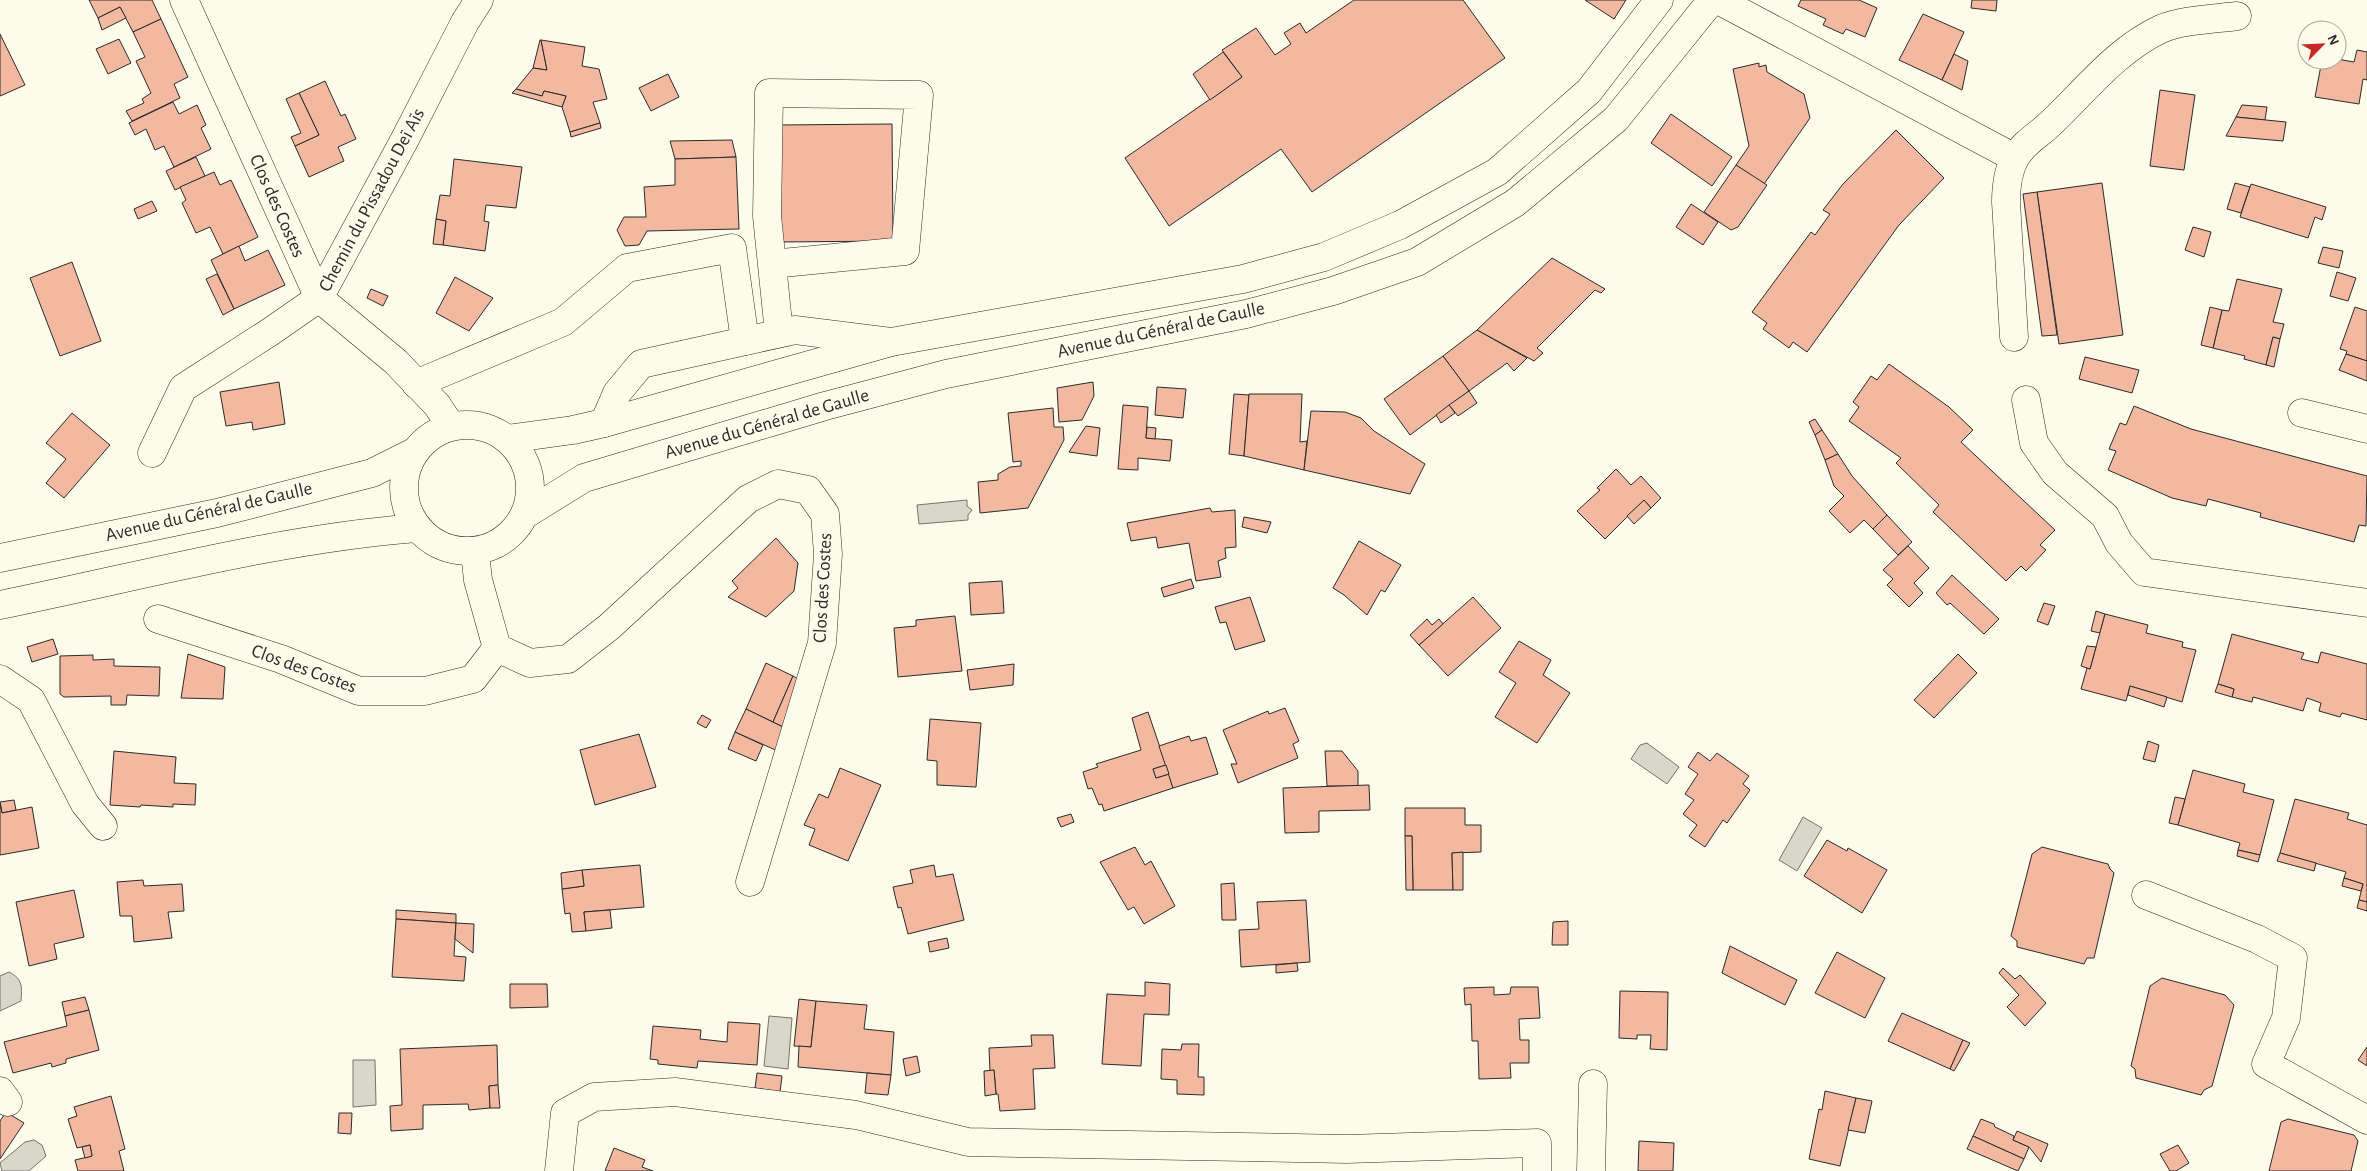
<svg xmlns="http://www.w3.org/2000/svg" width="2367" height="1171" font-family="'Alegreya Sans',sans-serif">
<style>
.water{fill:#d8d7c9;stroke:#74746e}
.building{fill:#f2b8a0;stroke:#2b2b2b}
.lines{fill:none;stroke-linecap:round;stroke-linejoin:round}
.minor-casing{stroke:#2b2b2b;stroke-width:29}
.major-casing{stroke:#2b2b2b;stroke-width:29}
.minor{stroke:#fdfbea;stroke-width:28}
.major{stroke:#fdfbea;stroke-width:28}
.labels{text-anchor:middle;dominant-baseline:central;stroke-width:4;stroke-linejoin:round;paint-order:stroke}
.street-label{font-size:19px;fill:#2b2b2b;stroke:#fdfbea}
</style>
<rect width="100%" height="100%" fill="#fdfbea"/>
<g class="water">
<path d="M967,500V506L972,510L968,515V520L919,524L917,505Z"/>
<path d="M1647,743L1679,767L1667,784L1631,759L1640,745Z"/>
<path d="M1803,817L1822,828L1797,871L1779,860Z"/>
<path d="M9,972C23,979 22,987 21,1001L0,1011V976Z"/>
<path d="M769,1016L792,1018L788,1069L764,1066Z"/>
<path d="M353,1060H375L376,1105L353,1107Z"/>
<path d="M34,1140L42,1145L46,1156L29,1171H2L0,1163L25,1142Z"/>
</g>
<g class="building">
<path d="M89,0H152L161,19L133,32L120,7L98,18Z"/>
<path d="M1354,0H1463L1505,58L1312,192L1281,149L1169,226L1125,158L1242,77L1222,50L1256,28L1275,55L1291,44L1284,33L1300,23L1306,33Z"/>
<path d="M1585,0H1626L1614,19Z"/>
<path d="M1801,0H1859L1877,8L1865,37L1846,29L1843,34L1823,25L1826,19L1798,6Z"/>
<path d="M1972,0H1997L1996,11L1971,8Z"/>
<path d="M120,7L126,18L102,30L98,18Z"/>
<path d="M1923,14L1964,32L1942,80L1899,60Z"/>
<path d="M161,19L188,77L174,84L180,98L132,121L126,111L144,103L142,99L151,93L136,61L145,57L133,32Z"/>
<path d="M0,34L25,85L0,96Z"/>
<path d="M119,39L131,63L108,74L96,49Z"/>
<path d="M540,40H541L547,70L533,68Z"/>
<path d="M541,40L585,47L582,66L599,69L607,99L593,102L600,123L570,132L562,107L566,96L544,91L542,96L516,89L533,68L547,70Z"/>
<path d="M2357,50L2367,52V80L2363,79L2359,104L2315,97L2322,60L2337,59L2354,62Z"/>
<path d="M1223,52L1242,77L1210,100L1193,74Z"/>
<path d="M1954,54L1968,61L1962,90L1942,80Z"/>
<path d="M1759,63V67L1766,65L1767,72L1804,94L1810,118L1764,184L1736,165L1749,146L1733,69Z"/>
<path d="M668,74L679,97L651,111L639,88Z"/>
<path d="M325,81L341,116L345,114L356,139L338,147L344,161L309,177L295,146L319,135L299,93Z"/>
<path d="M516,89L542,96L544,91L566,96L562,107L512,93Z"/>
<path d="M2160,90L2195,95L2184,170L2150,166Z"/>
<path d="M299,93L319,135L295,146L291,137L301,133L286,99Z"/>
<path d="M173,102L179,114L197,105L206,125L201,128L211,149L174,167L164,146L155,150L146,129L135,135L129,123Z"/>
<path d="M2242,105L2267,107L2265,120L2236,117Z"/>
<path d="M1671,114L1732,157L1712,186L1651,143Z"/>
<path d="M2236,117L2286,122L2283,141L2226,136Z"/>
<path d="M600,123L601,128L571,137L570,132Z"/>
<path d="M892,124L893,241L778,242L777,125Z"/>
<path d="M1896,130L1944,178L1899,225L1807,352L1793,342L1789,348L1763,329L1767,323L1752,312L1811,232L1815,235L1830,214L1823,210L1843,184Z"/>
<path d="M732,140L736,157L675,159L670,141Z"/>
<path d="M196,157L205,176L175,190L166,171Z"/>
<path d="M736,157L739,229L647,231L639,245L625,246L617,230L624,217H646L644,187L675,185V159Z"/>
<path d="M454,159L522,167L516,208L486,205L484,221L489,222L485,251L443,245L446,221L436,219L440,195L450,196Z"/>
<path d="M1736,165L1767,185L1738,227L1731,230L1704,212Z"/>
<path d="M214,172L220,185L231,180L258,237L223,254L210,227L196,233L182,203L186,200L180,187Z"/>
<path d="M2102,183L2123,335L2059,344L2037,192Z"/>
<path d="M2235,183L2250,187L2241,213L2227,209Z"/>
<path d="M2251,184L2326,207L2322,220L2315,217L2308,238L2240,217Z"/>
<path d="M2037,192L2057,335L2042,336L2023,194Z"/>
<path d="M152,201L157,211L138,219L134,209Z"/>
<path d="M1691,204L1718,222L1703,245L1676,227Z"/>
<path d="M436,219L446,221L443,245L433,244Z"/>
<path d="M2193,227L2211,232L2204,257L2185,250Z"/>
<path d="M239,246L245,261L268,250L285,285L234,309L211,260Z"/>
<path d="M2323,247L2343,251L2339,268L2318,263Z"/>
<path d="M1552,258L1605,289L1601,293L1595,290L1537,348L1543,353L1534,361L1477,330Z"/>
<path d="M72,262L101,341L60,356L30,278Z"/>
<path d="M2337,272L2356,278L2348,301L2330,296Z"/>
<path d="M217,274L234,309L223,315L206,279Z"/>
<path d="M455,277L493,298L469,331L436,313Z"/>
<path d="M2237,279L2282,289L2273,322L2284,324L2280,339L2273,337L2266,365L2244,359L2245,356L2213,348L2222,310L2229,311Z"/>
<path d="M371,289L388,296L383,306L367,298Z"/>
<path d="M2210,307L2222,310L2213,348L2201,345Z"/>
<path d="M2355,307L2367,311V361L2346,354L2347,351L2340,349Z"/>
<path d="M1477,330L1527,358L1514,371L1507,363L1469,391L1443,356Z"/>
<path d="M2273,337L2280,339L2274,367L2266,365Z"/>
<path d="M2346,354L2367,361V381L2339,370Z"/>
<path d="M1443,356L1469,391L1410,435L1384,399Z"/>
<path d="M2085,357L2139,370L2132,393L2079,379Z"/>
<path d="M1889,364L1949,407L1973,430L1961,442L2055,530L2040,545L2046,550L2026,571L2021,566L2006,581L1933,512L1939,505L1896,463L1901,458L1849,421L1859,407L1853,402L1871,376L1877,380Z"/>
<path d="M279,382L285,424L253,430L252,422L226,426L220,392Z"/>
<path d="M1093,382L1094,396L1082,420L1059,422L1057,388Z"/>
<path d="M1157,387L1186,389L1183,418L1155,415Z"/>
<path d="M1469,391L1477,403L1458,416L1449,405Z"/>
<path d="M1234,394L1249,395L1244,456L1229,454Z"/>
<path d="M1249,394H1302L1300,442L1307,441L1304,470L1244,456Z"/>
<path d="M1123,405L1148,407L1146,438L1172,440L1170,461L1138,458V470L1118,469Z"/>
<path d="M1449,405L1455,413L1441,423L1436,415Z"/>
<path d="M2134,406L2191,429L2367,476L2366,526L2359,525L2354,542L2260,517L2261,513L2208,499L2206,506L2172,498L2108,470L2116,451L2109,449L2120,423L2126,425Z"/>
<path d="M1053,408L1054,427H1063L1064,440L1028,508L980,513L978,482L998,480V474L1010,467L1021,466V461L1013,462L1008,413Z"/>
<path d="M1311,411L1345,412L1361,418L1374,431L1425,464L1410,494L1304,470Z"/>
<path d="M72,413L110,445L64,498L46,483L66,459L46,443Z"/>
<path d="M1815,419L1822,430L1815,435L1809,422Z"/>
<path d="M1086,426L1100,428L1097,456L1069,452Z"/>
<path d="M1147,427L1156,428L1155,439L1146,438Z"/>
<path d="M1822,430L1838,454L1825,460L1815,435Z"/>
<path d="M1838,454L1852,476L1887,515L1873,529L1864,520L1850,533L1829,511L1844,496L1834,486L1825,460Z"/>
<path d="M1616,469L1631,485L1641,476L1661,498L1651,508L1644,500L1605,539L1577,511L1600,490L1597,488Z"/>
<path d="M1644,500L1651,508L1634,524L1627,516Z"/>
<path d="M1210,508L1212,512L1235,510L1236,547L1225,548L1226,558L1218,561L1221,577L1196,581L1189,543L1158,548L1156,537L1131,541L1127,523Z"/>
<path d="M1887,515L1912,542L1898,555L1873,529Z"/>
<path d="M1244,517L1271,522L1267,533L1242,527Z"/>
<path d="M776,538L798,563L794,591L766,617L728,597L738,588L732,581Z"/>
<path d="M1359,541L1401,565L1385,592L1381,590L1367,615L1344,595L1333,588Z"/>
<path d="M1908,546L1929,568L1914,583L1923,593L1909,607L1887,585L1893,579L1883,570Z"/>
<path d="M1952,575L1999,619L1984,634L1950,603L1947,605L1936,593Z"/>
<path d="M1191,579L1194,588L1164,597L1161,588Z"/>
<path d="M1002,581L1004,613L971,615L969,583Z"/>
<path d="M1250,597L1265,641L1235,650L1226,622L1220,623L1215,607Z"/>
<path d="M1473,597L1501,628L1448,676L1419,645Z"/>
<path d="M2044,603L2055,606L2048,625L2037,621Z"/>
<path d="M2096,611L2105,614L2100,633L2091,631Z"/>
<path d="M2105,614L2148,625L2146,633L2183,642L2182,647L2196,650L2182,702L2130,686L2126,701L2081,689L2087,668L2090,669Z"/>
<path d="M955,616L962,671L898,677L894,628L916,626V620Z"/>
<path d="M1427,619L1432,625L1439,619L1443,624L1419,645L1410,635Z"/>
<path d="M2232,634L2304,653L2301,659L2318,663L2321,652L2367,664V720L2342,713L2340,717L2319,711L2321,703L2307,698L2303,711L2253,697L2252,702L2232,697L2234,689L2218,684Z"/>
<path d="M53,639L58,654L32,662L27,647Z"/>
<path d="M1519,641L1551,660L1543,675L1570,693L1537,743L1495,717L1516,683L1499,672Z"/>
<path d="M2087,646L2096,647L2090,669L2081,666Z"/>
<path d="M188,654L225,667L223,699L181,698Z"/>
<path d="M1958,654L1977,673L1934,718L1914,700Z"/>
<path d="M93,655V660L114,659V666L160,667L159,696L127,695L126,705H111V696L64,697L60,694V656Z"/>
<path d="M766,663L793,676L773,722L746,709Z"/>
<path d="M1014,664L1013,685L970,690L967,670Z"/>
<path d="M793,676L804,682L783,727L773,722Z"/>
<path d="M2218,684L2234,689L2232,697L2215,692Z"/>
<path d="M2130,686L2167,697L2164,707L2128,695Z"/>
<path d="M1285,708L1299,741L1293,744L1298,758L1238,783L1231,764H1237L1223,730L1268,711L1269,714Z"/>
<path d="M746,709L783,727L780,752L735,732Z"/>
<path d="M1148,712L1166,765L1153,769L1156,778L1169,774L1173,788L1104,811L1102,804L1099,805L1092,788L1088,789L1083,772L1098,767L1096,764L1141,750L1132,718Z"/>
<path d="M702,715L711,720L706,728L697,723Z"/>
<path d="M930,719L981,723L976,787L937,785V761L927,760Z"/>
<path d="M735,732L763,745L756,761L728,749Z"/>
<path d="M639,734L656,787L595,805L580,750Z"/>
<path d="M1189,736L1191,741L1206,737L1218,774L1173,788L1159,746Z"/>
<path d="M2148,741L2159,745L2155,762L2143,759Z"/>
<path d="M114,751L176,757L174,783L196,784L195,805L173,804V807L141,805L140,807L110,805Z"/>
<path d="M1325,751H1342L1358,771V786H1327Z"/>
<path d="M1698,752L1710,761L1717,753L1749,776L1743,784L1750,790L1727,823L1723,820L1705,847L1689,836L1697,825L1683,814L1694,800L1685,794L1698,774L1688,767Z"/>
<path d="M1166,765L1169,774L1156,778L1153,769Z"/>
<path d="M840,768L881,785L848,861L809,845L815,829L804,825L819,794L828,798Z"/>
<path d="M2193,770L2245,784L2243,792L2274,800L2260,855L2238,850L2240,843L2178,825Z"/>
<path d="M1369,785L1370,810L1319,811V832L1285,833L1283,788Z"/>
<path d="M2175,797L2185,799L2178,825L2169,823Z"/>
<path d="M2295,799L2349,813L2347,819L2367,825V902L2359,900L2363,884L2344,878L2346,872L2280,853Z"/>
<path d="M14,800L16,810L2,813L0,802Z"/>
<path d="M0,803L2,813L32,807L39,848L0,855Z"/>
<path d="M1405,808H1465V825H1481V852L1452,853L1453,890H1413L1412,836H1405Z"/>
<path d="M1071,814L1074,822L1061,827L1057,818Z"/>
<path d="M1405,836H1412L1413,890H1406Z"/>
<path d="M1827,840L1847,851L1848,848L1887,870L1862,913L1804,876Z"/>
<path d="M1135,847L1145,865L1151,861L1175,906L1144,924L1134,907L1128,910L1100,862Z"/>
<path d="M2042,847L2108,864L2110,869L2114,873L2094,958H2087L2084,964L2017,947V941L2011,936L2032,854Z"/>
<path d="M2238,850L2260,855L2258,862L2237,856Z"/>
<path d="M1463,852V890H1453L1452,853Z"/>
<path d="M2280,853L2316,863L2314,871L2277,861Z"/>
<path d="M640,865L644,907L584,912L586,931L572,932L570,913L565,914L562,889L584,886L582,870Z"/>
<path d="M934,865L936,877L953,874L964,920L908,934L901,907L898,908L893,887L913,883L910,870Z"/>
<path d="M582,870L584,886L562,889L561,873Z"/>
<path d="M2344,878L2363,884L2361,891L2342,886Z"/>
<path d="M143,880L144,886L182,884L184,911L168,912L172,938L134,942L132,916H120L117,882Z"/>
<path d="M1234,883L1236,920H1222L1221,884Z"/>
<path d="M74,890L84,937L54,944L57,959L29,966L16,902Z"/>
<path d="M1306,900L1310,962L1241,967L1239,930L1259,929L1257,902Z"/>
<path d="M2359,900L2367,902V911L2357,908Z"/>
<path d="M396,910L456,914V923L396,919Z"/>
<path d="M610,910L612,928L586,931L584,912Z"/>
<path d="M396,919L456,923L454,956L466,957L464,981L392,977Z"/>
<path d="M1568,921V945H1552L1553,922Z"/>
<path d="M456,923L474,924L473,953L455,939Z"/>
<path d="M947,938L949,948L930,952L928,942Z"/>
<path d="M1730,946L1797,980L1785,1005L1722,973Z"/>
<path d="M1837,952L1885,978L1865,1018L1815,993Z"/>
<path d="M1297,963L1298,971L1276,973V965Z"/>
<path d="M2003,968L2015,979L2020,975L2046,1003L2025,1026L2007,1007L2019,995L1999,973Z"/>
<path d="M2162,978L2225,995L2234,1005L2212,1086L2204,1090L2201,1095L2136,1078L2135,1069L2131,1066L2150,986Z"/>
<path d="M1145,982L1170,984L1169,1015L1144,1014L1141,1066L1102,1064L1107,994L1145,996Z"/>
<path d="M510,984H547L548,1007L510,1008Z"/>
<path d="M1494,987V995L1510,994L1511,987H1538L1540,1018L1519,1019L1520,1040H1529V1063H1510L1511,1078L1479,1079L1478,1041H1472L1471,1004L1465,1005L1464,988Z"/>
<path d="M1620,991L1668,992L1667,1050L1650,1049L1651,1035H1637V1039L1619,1038Z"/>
<path d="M85,997L89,1010L65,1016L62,1002Z"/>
<path d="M799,999L816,1001L811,1047L794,1046Z"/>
<path d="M816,1001L867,1005L864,1029L894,1032L891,1075L798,1067L799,1046L811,1047Z"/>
<path d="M89,1010L99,1050L66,1059V1063L52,1067L51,1063L13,1073L4,1042L67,1026L65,1016Z"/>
<path d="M1902,1013L1963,1040L1950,1069L1888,1041Z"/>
<path d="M728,1022L760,1024L757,1065L698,1061L697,1068L658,1064V1060L650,1059L653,1026L701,1030L700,1039L727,1042Z"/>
<path d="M1031,1035H1053L1055,1068L1033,1069L1035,1109L1000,1111L998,1094H996L994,1070L990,1071L989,1048L1032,1046Z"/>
<path d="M1963,1040L1970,1043L1954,1071L1950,1069Z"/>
<path d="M1182,1044H1199L1198,1077H1204V1095L1177,1094V1080L1161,1079L1162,1049L1181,1050Z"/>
<path d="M497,1045L498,1085L489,1086L490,1108L469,1110L468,1104L423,1105V1129L391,1131L390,1106L402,1105L400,1049Z"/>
<path d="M2367,1047V1066L2358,1060Z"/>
<path d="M917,1056L920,1072L906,1076L903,1059Z"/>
<path d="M994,1070L996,1094L985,1096L984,1071Z"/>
<path d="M757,1073L782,1076L780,1092L755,1088Z"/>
<path d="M867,1073L891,1075L888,1095L865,1093Z"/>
<path d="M498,1085L500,1108H490L489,1086Z"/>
<path d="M1825,1091L1856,1098L1840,1166L1809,1159L1819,1109L1822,1110Z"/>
<path d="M111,1096L125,1149L119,1151L124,1171H78L75,1160L92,1156L90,1145L77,1148L68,1119L77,1116L74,1107Z"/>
<path d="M1856,1098L1872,1101L1865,1133L1848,1130Z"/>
<path d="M6,1112L24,1123L0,1159V1121Z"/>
<path d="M339,1113H352L351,1134L338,1133Z"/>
<path d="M1981,1119L1994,1124L1995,1127L2014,1136L2013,1140L2029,1147L2024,1159L1973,1136Z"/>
<path d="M2288,1119L2354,1135L2358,1141L2351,1171H2269L2281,1122Z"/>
<path d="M2017,1131L2048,1144L2041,1162L2029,1147L2013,1140Z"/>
<path d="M1973,1136L2024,1159L2018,1171L1967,1149Z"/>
<path d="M1639,1141L1674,1143L1673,1171H1638Z"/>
<path d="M90,1145L92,1156L85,1158L82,1147Z"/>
<path d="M2178,1145L2189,1163L2176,1171H2170L2160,1154Z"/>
<path d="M614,1148L645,1160L642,1167L653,1171H605Z"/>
</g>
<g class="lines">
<g class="minor-casing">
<g id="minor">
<path d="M184,0L319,298L396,362L437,405L451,426"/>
<path d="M1718,0L2015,158"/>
<path d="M772,264L905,251L919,95L769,93L767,216L779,333"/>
<path d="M2014,337L2006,202C2006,187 2008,171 2015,158C2024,142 2039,135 2051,123C2086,90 2116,50 2161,29C2181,20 2214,19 2237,16"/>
<path d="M416,384L563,322L627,268L732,248L745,341"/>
<path d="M2026,400L2034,443L2055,473L2105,516L2119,543L2144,572L2367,603"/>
<path d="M2302,413L2367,429"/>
<path d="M604,423L617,393L641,364L795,330L891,342"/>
<path d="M152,453L183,388L270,332L319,298L405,139L465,22L479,0"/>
<path d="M475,552L478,580L497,648L530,663L568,659L609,627L748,499L778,484L808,490L825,514L828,554L822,643L750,882"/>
<path d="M158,619L281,659L359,691H425L473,679L497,648"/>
<path d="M0,679L31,700L85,804L103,826"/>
<path d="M2146,895L2257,939L2293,958L2286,1018L2266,1064L2367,1120"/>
<path d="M0,1091L8,1102"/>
<path d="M559,1171L565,1113L594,1097L675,1092L856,1115L968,1142L1347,1149L1537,1143V1171"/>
<path d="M1591,1171L1593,1084"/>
</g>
</g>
<g class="major-casing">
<g id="major">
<circle cx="467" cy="488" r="63"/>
<path d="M508,439L573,430L604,423L891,342L1243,279L1324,257L1400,225L1497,172L1589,91L1659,0"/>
<path d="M526,514L584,478L825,406L946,374L1246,314L1333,291L1417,262L1515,203L1616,119L1712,0"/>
<path d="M0,558L217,513L372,473L414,452"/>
<path d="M0,605C138,577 276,539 417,528"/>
</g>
</g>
<use href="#minor" class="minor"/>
<use href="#major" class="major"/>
</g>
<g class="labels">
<g class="street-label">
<text transform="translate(372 200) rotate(-62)">Chemin du Pissadou Deï Aïs</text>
<text transform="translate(277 206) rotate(66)">Clos des Costes</text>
<text transform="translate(1161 330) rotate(-12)">Avenue du Général de Gaulle</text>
<text transform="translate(767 424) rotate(-16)">Avenue du Général de Gaulle</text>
<text transform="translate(209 512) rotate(-13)">Avenue du Général de Gaulle</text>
<text transform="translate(823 588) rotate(-87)">Clos des Costes</text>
<text transform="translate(304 669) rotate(20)">Clos des Costes</text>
</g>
</g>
<g transform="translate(2322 45) rotate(66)"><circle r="24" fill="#fdfbea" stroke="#a9a89e"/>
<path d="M0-4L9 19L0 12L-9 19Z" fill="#c62828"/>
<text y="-8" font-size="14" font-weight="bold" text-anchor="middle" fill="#2b2b2b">N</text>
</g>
</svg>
